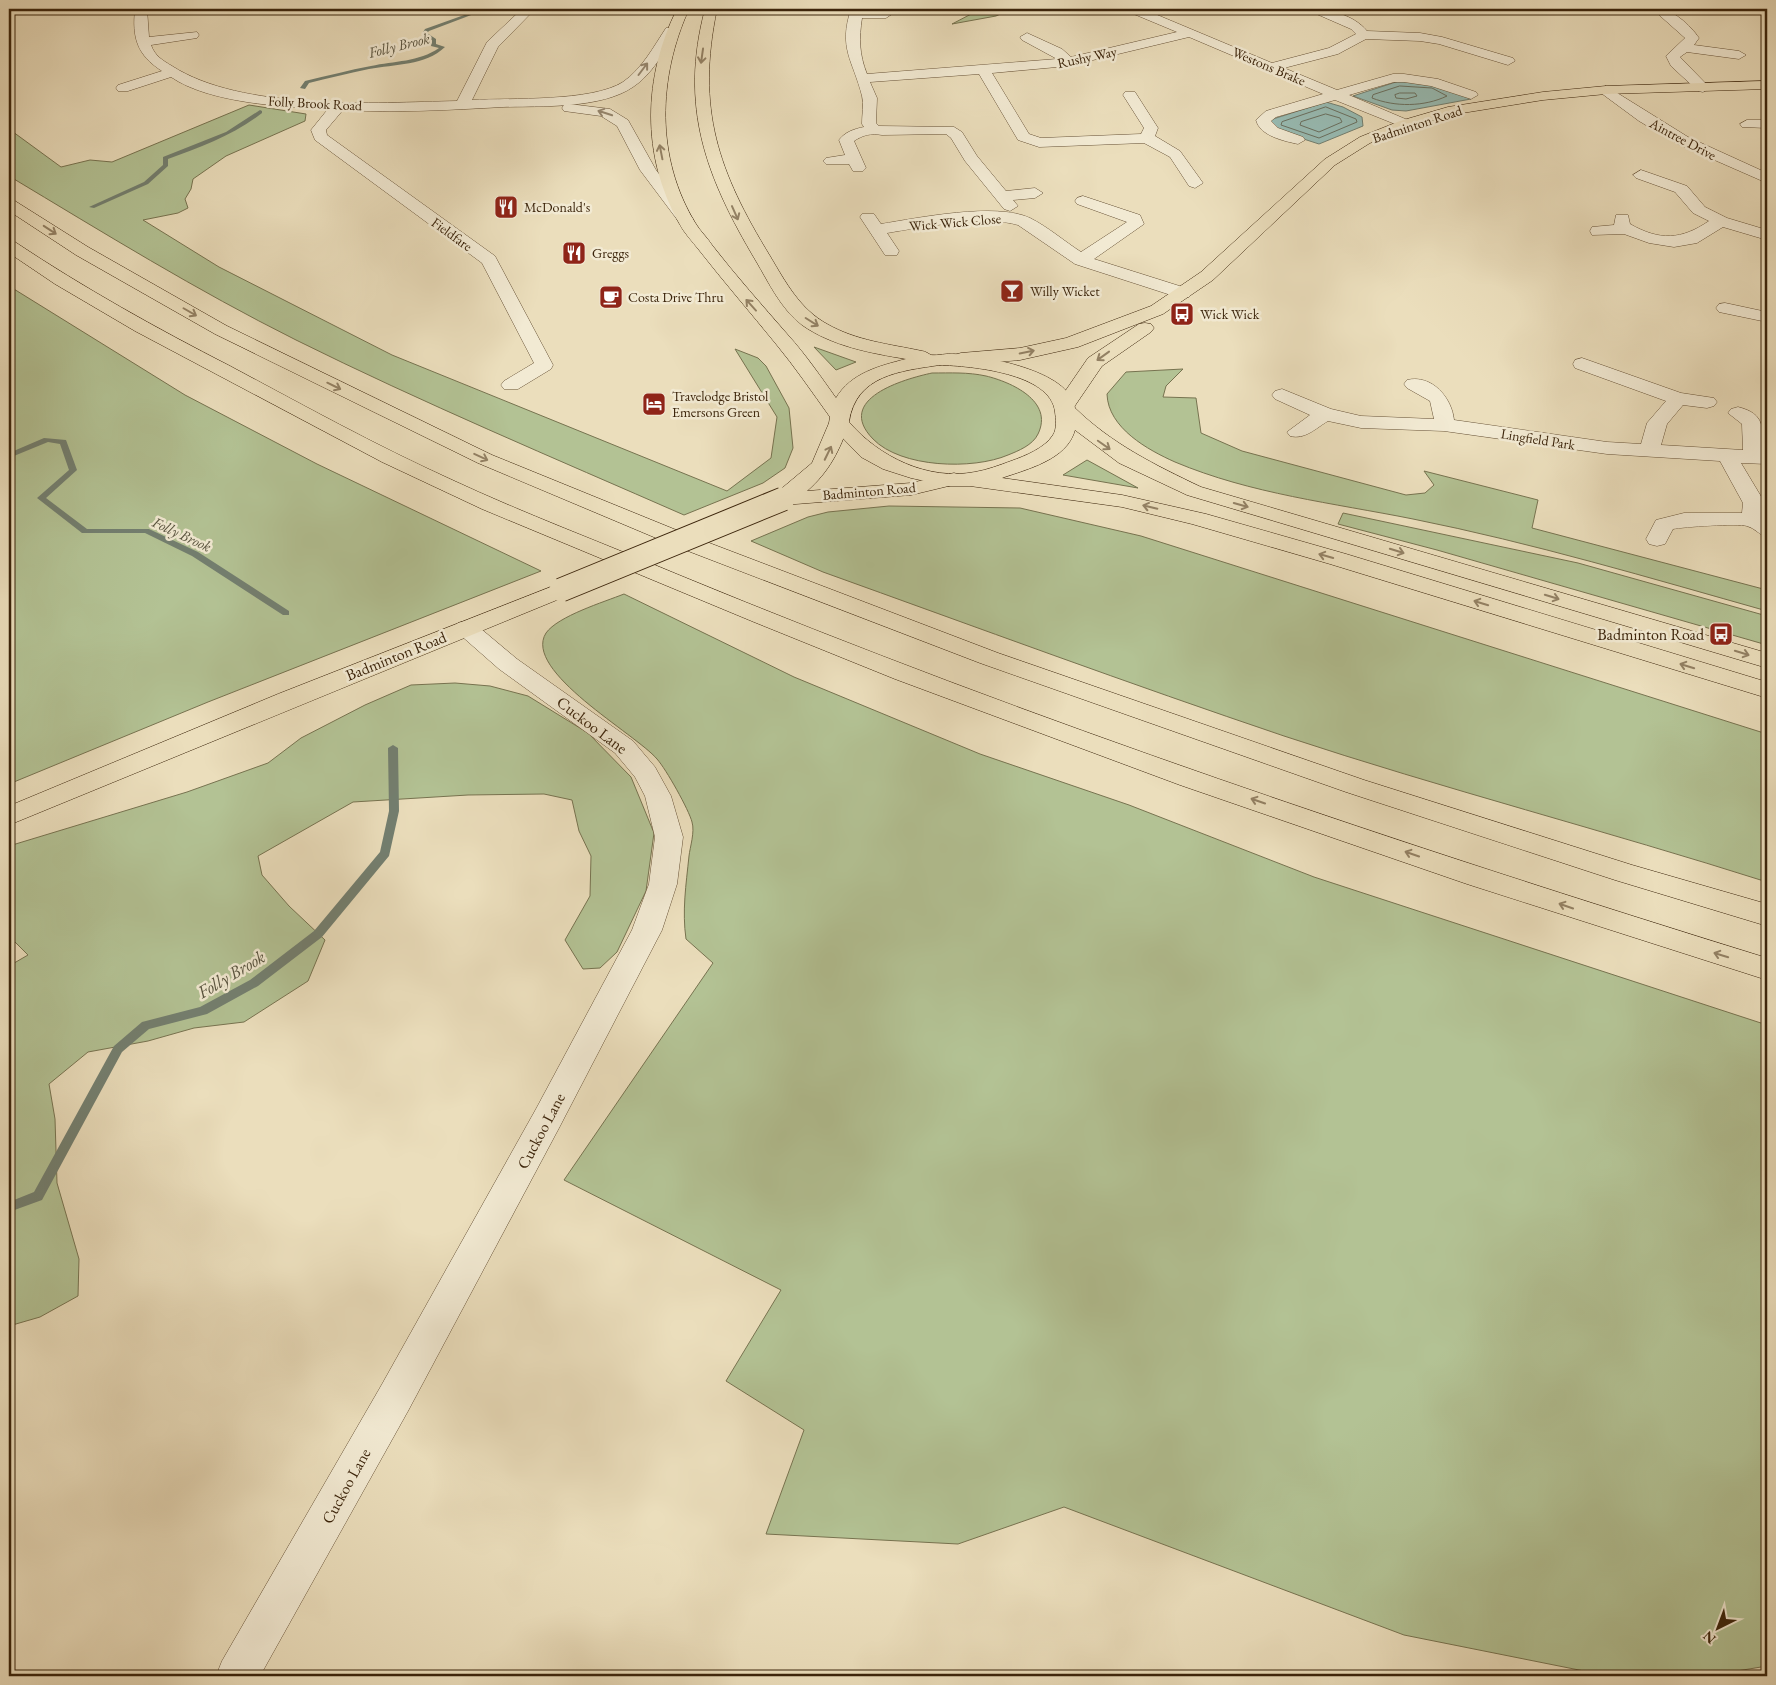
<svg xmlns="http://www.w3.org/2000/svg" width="1776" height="1685" font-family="'EB Garamond',serif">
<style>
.green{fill:#b3c294;stroke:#777350}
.water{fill:#98bcb4;stroke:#737f70}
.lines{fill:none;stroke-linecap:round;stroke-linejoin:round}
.shore{stroke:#6a7060;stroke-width:1}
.stream{fill:#737f70;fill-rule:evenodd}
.street-casing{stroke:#675237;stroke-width:1}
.primary-casing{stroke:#3b240b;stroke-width:1}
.highway-casing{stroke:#3b240b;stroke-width:1}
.street{fill:#f2ead3;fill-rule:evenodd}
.primary{fill:#ebdebc;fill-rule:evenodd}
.highway{fill:#ebdebc;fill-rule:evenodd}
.primary-bridge-casing{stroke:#3b240b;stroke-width:25;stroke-linecap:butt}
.primary-bridge{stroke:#ebdebc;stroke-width:23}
.oneway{stroke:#938164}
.oneway2{stroke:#96876f}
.labels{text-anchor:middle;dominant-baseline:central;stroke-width:5;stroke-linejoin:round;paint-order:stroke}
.far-street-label{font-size:14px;fill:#3b240b;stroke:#f2ead3}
.far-poi-label{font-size:14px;fill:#3b240b;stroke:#f2ead3;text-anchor:start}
.far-water-label{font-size:15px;font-style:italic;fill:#57523e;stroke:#f2ead3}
.poi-label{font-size:16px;fill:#3b240b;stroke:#f2ead3;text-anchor:end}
.street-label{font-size:16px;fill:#3b240b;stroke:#f2ead3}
.water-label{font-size:18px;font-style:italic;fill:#57523e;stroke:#f2ead3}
</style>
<rect width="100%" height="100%" fill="#ebdebc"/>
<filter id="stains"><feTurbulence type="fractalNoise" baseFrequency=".004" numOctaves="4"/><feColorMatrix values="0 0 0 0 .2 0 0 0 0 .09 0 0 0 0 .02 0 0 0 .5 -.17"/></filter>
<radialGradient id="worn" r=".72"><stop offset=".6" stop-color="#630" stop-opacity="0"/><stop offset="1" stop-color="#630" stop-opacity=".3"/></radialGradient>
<g class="green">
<path d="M976,9H1011L996,16L952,24L975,12Z"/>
<path d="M249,105L306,114L305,121L226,156L193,179L191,189L185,199L188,208L178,213L143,220L219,267L392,355L727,491L771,458L777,417L735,349L758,358L766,366L789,408L793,448L785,468L763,483L684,515C554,458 423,403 296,340C196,290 104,233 9,176V129L61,167L90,160L112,162Z"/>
<path d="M9,286L185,395L317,464L541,571L208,702L9,784Z"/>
<path d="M814,347L856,362L836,370Z"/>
<path d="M1183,369L1166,386L1163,397L1196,398L1201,433L1242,451L1406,495L1425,493L1434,485L1424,471L1538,500L1532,528L1767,590V611C1650,578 1533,543 1413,519C1333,503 1251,494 1175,462C1148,450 1108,428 1107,394L1126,372Z"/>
<path d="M932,373C950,373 968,372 986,376C1011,382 1054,401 1038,434C1033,445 1018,451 1008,455C973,470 901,468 873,439C834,399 904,379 932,373Z"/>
<path d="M1087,460L1138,488L1063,475Z"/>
<path d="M889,506L1020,508L1141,536L1767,734V882C1607,831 1444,789 1284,736C1130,684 976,627 823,572L751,541L808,517L828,512Z"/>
<path d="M1343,513L1578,563L1767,616V645L1437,550L1338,524Z"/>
<path d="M624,594L794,677L980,754L1129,805L1314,877L1767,1025V1666L1707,1676H1609L1404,1635L1064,1507L958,1544L766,1534L804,1430L726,1381L781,1290L564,1180L713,963L686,939C682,911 686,885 689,856C690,847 695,832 692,822C689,810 666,769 657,759C636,734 522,671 546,633C558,616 604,602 624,594Z"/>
<path d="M455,683L490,686L528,696L588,733L631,777L654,833L646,891L617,952L600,968L583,969L565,940L590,896L591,856L579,831L572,800L544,794L468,795L353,802L258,856L262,875L289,906L325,940L308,981L244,1022L194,1028L148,1041L88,1052L49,1084L55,1119L57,1183L79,1259L78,1296L40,1317L9,1326V966L28,955L9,936V846L187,792L268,763L301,738L365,705L411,685Z"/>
</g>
<g class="water">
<path d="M1399,81L1442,86L1471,99L1406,111L1392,110L1353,96Z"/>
<path d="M1326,102L1343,107L1362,117L1363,126L1319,144L1282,132L1270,124V120Z"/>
</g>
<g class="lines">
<g class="shore">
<path d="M1400,86L1432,88L1447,96C1424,107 1395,107 1372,98L1373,95Z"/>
<path d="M1400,93H1415L1417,96L1406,99L1396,98L1395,95Z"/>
<path d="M1326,107L1356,119L1357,122L1319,138L1281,125L1282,122Z"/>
<path d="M1326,114L1340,118L1342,122L1319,132L1300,125L1301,122Z"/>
</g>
<g class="stream">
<path d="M481,9H487L429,31L427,33L436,39V44L445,47C425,66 395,64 369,69C349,73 329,78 309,83L305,89L300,88L305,81C327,76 349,70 371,66C394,61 419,62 439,48L431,46L432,40L422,34L425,29Z"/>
<path d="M260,110L262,111V113C234,135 201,147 168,159V166L148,184L94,208L89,207L144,182L163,165V157L226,132Z"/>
<path d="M44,438L66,440L77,470L46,498L87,529H149L198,552L289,611V615H283L192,556L145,533H82L37,498L69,470L60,444L48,442L9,458V453Z"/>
<path d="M393,745L398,748L399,811L389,856L322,937L258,986L207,1014L149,1029L122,1052L42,1200L9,1212V1202L34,1192L114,1046L142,1022L200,1007L250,980L314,931L380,852L389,811L388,748Z"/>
</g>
<g class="street-casing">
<g id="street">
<path d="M135,9H147L149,37L197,32L199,35L197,38L151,45C155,56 162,60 172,66C242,111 375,103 457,101L487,42L522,9H535L498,47L472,100C510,98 592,102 623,82C642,69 654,46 666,28H676L677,31C665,50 652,75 633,87C601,109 540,106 503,107C450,110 396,113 343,110L326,130L327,135L495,256L553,365L551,369L518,389H504L501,385L504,381L534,363L482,263L315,140L311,130L328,109C283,107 209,103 171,77L128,91H118L116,88L118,85L162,71C137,55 132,38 135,9Z"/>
<path d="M851,9L886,10L892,14L886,18H862C859,38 859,54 867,74L1057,59L1022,40L1020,37L1027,33L1062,49L1071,57L1177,32L1129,12L1127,9H1143L1272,63L1329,48L1356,34L1351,29L1312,12L1310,9C1329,9 1354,15 1367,31L1420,33L1442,37L1513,58L1515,61L1508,65L1439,44L1420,41L1366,39L1338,54L1284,68L1337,90L1393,74H1404L1438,79L1476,92L1478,95L1471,99L1431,86L1404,82H1394L1349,95L1410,121L1412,124L1405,128L1335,100L1276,117L1271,121L1278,128L1303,137L1305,140L1298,144C1284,141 1260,136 1256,120L1266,111L1323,94L1189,37L1068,66L992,73L1029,134L1041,138L1141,134L1144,128L1123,95L1125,92H1135L1158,128L1155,136L1180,151L1203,183L1195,188L1189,186L1170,157L1144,143L1039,147L1018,140L979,74L870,82L877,98L876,123L879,126L954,127L962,132L977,156L1006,191L1035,188L1043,193L1035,198L1013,200L1018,206L1010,211L1004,209L965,161L951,138L946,134L882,135C871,133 863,135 854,141L866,168L863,171H853L849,164H826L823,161L826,158L845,155L839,140C845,132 854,129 864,127L862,124C862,115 864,104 862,96C853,60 838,49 851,9Z"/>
<path d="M1657,9C1673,9 1690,25 1699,38L1694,45L1739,51L1746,55L1739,59L1687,52L1680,57L1710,88L1703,92L1698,91L1671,66L1666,56L1685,38L1658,14Z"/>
<path d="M1606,86L1688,137L1767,173V183L1678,144L1639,121L1601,93L1599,90Z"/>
<path d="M569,104L610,109L628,120L656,170L693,219L691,222H679L640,170L617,126L601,116L564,111L562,108L564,105Z"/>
<path d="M1747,120H1767V128L1742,127L1740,124Z"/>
<path d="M1641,170L1687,186L1705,207L1727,218L1767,230V240L1723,227L1697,243L1674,247L1649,243L1624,234L1592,235L1590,231L1592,227L1614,225L1616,215H1628L1630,224C1660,241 1681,240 1709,221L1693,213L1675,192L1636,178L1633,175Z"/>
<path d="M1083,196L1140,215L1144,224L1094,259L1189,289L1192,293L1189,297H1177L1075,264L1018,225C986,215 922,227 887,233L899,251L897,255H885L860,217L862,214H874L881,224C918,218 996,202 1030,218C1048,227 1064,241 1081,252L1127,222L1077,204L1075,201L1077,198Z"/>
<path d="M1725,303L1767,312V322L1719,312L1716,308L1719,304Z"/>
<path d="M1582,358L1681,393L1714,398L1717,402L1714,406L1707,408L1683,405L1667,424L1661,445L1743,450L1742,424L1728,413L1731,409L1738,407C1766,414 1762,428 1763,452H1767V464L1741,463L1765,503L1763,517L1767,520V537C1759,535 1755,528 1747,526C1738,523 1683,527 1673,529L1665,544L1657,546L1649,544L1646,539L1656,520L1684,513H1742L1743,503L1720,461L1607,454L1444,431L1361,428L1328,421C1316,428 1305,440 1290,436L1287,432L1310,415L1275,399L1272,395L1275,391L1282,389L1331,409L1361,416L1434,419L1430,401L1407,388L1404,384L1407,380C1432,374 1452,398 1454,420L1607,442L1641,444L1647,423L1666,401L1575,368L1573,364L1575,360Z"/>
<path d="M466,621L474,623L517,659L633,741L655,767L671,796L683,837L677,884L662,930L559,1128L408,1411L260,1676H216L222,1661L381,1386L536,1109L632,930L649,884L655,837L645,796L635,777L615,753L499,669L458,633L454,628L458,623Z"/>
</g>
</g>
<g class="primary-casing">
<g id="primary">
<path d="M1767,81V89L1606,94L1543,100L1450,115L1410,127L1370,143L1335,165L1213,280L1163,314L1078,347L1020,360L961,365L954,363L952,359L954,355L961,353L1020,348L1066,338L1151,306L1201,272L1325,159L1360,137L1400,121L1448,107L1543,92L1606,86Z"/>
<path d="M1145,323L1151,324L1154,328L1151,332L1102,366L1072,410H1058L1055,406L1088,358L1139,324Z"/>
<path d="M839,417L846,419L849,423C840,450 829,472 807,491L911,483L954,473L961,475L964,479L961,483L911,495L783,505L775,504L772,499L775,494L812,463L829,423L832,419Z"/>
<path d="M561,583L569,585L572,590L569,595L9,825V806L278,694Z"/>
</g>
</g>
<g class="highway-casing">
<g id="highway">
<path d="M677,9H689C658,77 655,158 696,224C700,231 707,237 712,245C736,276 762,305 788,335C806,355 821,377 836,398C851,373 879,366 906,359C870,353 832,346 802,325C781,309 769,283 756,261C706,177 679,107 705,9H717C696,109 718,171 770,256C786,283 800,309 827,324C857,341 889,344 922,351C925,351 929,354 931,355C938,356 947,353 954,354C984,356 1070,370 1075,408C1112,444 1155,465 1201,487L1767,653V668L1187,495L1119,463L1075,430C1067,460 1027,469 1002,478L1122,495L1206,514L1346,554L1767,682V698L1330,564L1192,524L1122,507L970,486H948L911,478L883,469L861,457L832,427L829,423L830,417C812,392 795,367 776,344C750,312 724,282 699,250C692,241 684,233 679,223C641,156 643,76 677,9ZM940,365C971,366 1051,373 1055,412C1056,419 1057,429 1053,435C1045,448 1025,456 1011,461C1000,465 987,470 975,472C928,481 879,457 849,422C856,375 900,371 940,365Z"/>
<path d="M9,199L15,201L88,247L227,326L492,455L691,536L998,653L1364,780L1632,865L1767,904V926L1615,880L1346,792L980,663L675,546L478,463L215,334L76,255L9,211Z"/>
<path d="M9,241L15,242C84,288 156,328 230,366C303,405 375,445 450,479C525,514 603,543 679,575C1035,722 1399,844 1767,958V980L1467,884L1180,785L895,679L754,622L482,509L382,462L135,331L55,284L9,253Z"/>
</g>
</g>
<use href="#street" class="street"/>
<use href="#primary" class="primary"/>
<use href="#highway" class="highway"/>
<g class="primary-bridge-casing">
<path id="primary-bridge" d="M561,590L783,499"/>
</g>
<use href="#primary-bridge" class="primary-bridge"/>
</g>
<defs><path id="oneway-shaft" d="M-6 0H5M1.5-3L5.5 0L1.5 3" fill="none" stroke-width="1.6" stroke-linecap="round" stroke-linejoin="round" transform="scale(1.25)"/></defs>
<g class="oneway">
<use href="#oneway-shaft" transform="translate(702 56) rotate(98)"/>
<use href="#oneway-shaft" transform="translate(661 152) rotate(-101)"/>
<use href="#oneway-shaft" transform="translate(735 213) rotate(66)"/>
<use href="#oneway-shaft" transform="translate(50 230) rotate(33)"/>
<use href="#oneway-shaft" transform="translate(751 305) rotate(-132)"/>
<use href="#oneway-shaft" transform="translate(190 312) rotate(30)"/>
<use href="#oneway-shaft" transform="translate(812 322) rotate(32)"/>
<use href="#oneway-shaft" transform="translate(1027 352) rotate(-12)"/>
<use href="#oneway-shaft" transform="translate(1103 356) rotate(144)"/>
<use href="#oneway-shaft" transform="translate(334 386) rotate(26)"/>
<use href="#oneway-shaft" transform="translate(1104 445) rotate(35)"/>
<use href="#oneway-shaft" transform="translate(828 453) rotate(-64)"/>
<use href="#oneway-shaft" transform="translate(481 457) rotate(25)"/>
<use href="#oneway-shaft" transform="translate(1241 505) rotate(16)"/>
<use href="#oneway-shaft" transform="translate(1150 507) rotate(-167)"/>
<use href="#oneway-shaft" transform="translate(1397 551) rotate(17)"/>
<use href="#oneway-shaft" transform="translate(1326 556) rotate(-164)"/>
<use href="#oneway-shaft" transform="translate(1552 597) rotate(17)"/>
<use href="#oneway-shaft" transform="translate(1481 603) rotate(-163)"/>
<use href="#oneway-shaft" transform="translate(1742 653) rotate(17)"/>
<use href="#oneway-shaft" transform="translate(1687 666) rotate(-163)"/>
<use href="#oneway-shaft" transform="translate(1258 801) rotate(-161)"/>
<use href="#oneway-shaft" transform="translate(1412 854) rotate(-161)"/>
<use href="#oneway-shaft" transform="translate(1566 906) rotate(-161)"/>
<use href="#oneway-shaft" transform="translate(1721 955) rotate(-163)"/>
</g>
<g class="oneway2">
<use href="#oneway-shaft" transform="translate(643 69) rotate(-53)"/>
<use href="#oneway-shaft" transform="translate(605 113) rotate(-162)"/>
</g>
<defs>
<g id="restaurant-square" transform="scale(1.25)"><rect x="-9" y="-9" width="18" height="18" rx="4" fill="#8f2418" stroke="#f2ead3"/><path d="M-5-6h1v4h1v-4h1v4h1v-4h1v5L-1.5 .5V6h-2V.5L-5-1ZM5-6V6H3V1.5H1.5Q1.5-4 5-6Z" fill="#fff"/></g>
<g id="bar-square" transform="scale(1.25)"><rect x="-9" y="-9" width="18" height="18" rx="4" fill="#8f2418" stroke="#f2ead3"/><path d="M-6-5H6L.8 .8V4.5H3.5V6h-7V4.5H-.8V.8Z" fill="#fff"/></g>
<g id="cafe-square" transform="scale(1.25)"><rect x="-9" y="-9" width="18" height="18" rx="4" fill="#8f2418" stroke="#f2ead3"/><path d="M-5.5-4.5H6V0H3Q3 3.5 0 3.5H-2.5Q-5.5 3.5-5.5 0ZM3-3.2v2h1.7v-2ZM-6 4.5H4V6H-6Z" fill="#fff"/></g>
<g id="bus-square" transform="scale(1.25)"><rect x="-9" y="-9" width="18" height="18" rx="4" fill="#8f2418" stroke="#f2ead3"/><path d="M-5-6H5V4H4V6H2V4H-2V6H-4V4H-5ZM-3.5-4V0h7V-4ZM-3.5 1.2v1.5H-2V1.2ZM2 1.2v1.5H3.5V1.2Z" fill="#fff"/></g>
<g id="hotel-square" transform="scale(1.25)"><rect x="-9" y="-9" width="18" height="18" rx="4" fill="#8f2418" stroke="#f2ead3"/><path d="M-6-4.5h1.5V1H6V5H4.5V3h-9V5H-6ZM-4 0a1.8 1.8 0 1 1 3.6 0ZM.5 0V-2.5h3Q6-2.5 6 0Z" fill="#fff"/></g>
</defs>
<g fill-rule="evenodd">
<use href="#restaurant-square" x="506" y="207"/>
<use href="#restaurant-square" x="574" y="253"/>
<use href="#bar-square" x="1012" y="291"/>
<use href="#cafe-square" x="611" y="297"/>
<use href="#bus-square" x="1182" y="314"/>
<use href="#hotel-square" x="654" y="404"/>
<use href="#bus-square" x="1721" y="634"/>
</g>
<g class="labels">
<g class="far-street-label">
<text transform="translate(1087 57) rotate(-12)">Rushy Way</text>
<text transform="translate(1269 66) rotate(23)">Westons Brake</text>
<text transform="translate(315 103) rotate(3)">Folly Brook Road</text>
<text transform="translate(1417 124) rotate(-18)">Badminton Road</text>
<text transform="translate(1683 139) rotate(28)">Aintree Drive</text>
<text transform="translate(955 222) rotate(-5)">Wick Wick Close</text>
<text transform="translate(452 234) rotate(36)">Fieldfare</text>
<text transform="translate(1538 439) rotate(9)">Lingfield Park</text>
<text transform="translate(869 491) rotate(-5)">Badminton Road</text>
</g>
<g class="far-poi-label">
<text x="524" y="207">McDonald's</text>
<text x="592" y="253">Greggs</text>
<text x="1030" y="291">Willy Wicket</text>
<text x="628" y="297">Costa Drive Thru</text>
<text x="1200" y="314">Wick Wick</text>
<text x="672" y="396">Travelodge Bristol<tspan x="672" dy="16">Emersons Green</tspan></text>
</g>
<g class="far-water-label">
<text transform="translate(399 45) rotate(-14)">Folly Brook</text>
<text transform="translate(182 534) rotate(25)">Folly Brook</text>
</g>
<g class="poi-label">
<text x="1704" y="634">Badminton Road</text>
</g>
<g class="street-label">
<text transform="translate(396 656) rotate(-22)">Badminton Road</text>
<text transform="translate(592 725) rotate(37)">Cuckoo Lane</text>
<text transform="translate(541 1131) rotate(-62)">Cuckoo Lane</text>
<text transform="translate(346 1486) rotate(-61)">Cuckoo Lane</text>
</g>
<g class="water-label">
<text transform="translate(231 974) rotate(-31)">Folly Brook</text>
</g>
</g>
<rect width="1776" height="1685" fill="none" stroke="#ebdebc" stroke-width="30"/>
<rect x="10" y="10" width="1756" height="1665" fill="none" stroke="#3b240b" stroke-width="2.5"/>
<rect x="15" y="15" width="1746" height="1655" fill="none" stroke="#3b240b"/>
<g transform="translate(1718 1628) rotate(222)" stroke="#f2ead3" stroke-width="4" paint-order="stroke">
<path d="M0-4L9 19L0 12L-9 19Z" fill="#3b240b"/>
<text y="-8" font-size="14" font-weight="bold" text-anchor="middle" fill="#3b240b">N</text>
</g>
<rect width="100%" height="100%" filter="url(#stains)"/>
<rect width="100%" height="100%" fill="url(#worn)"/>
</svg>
